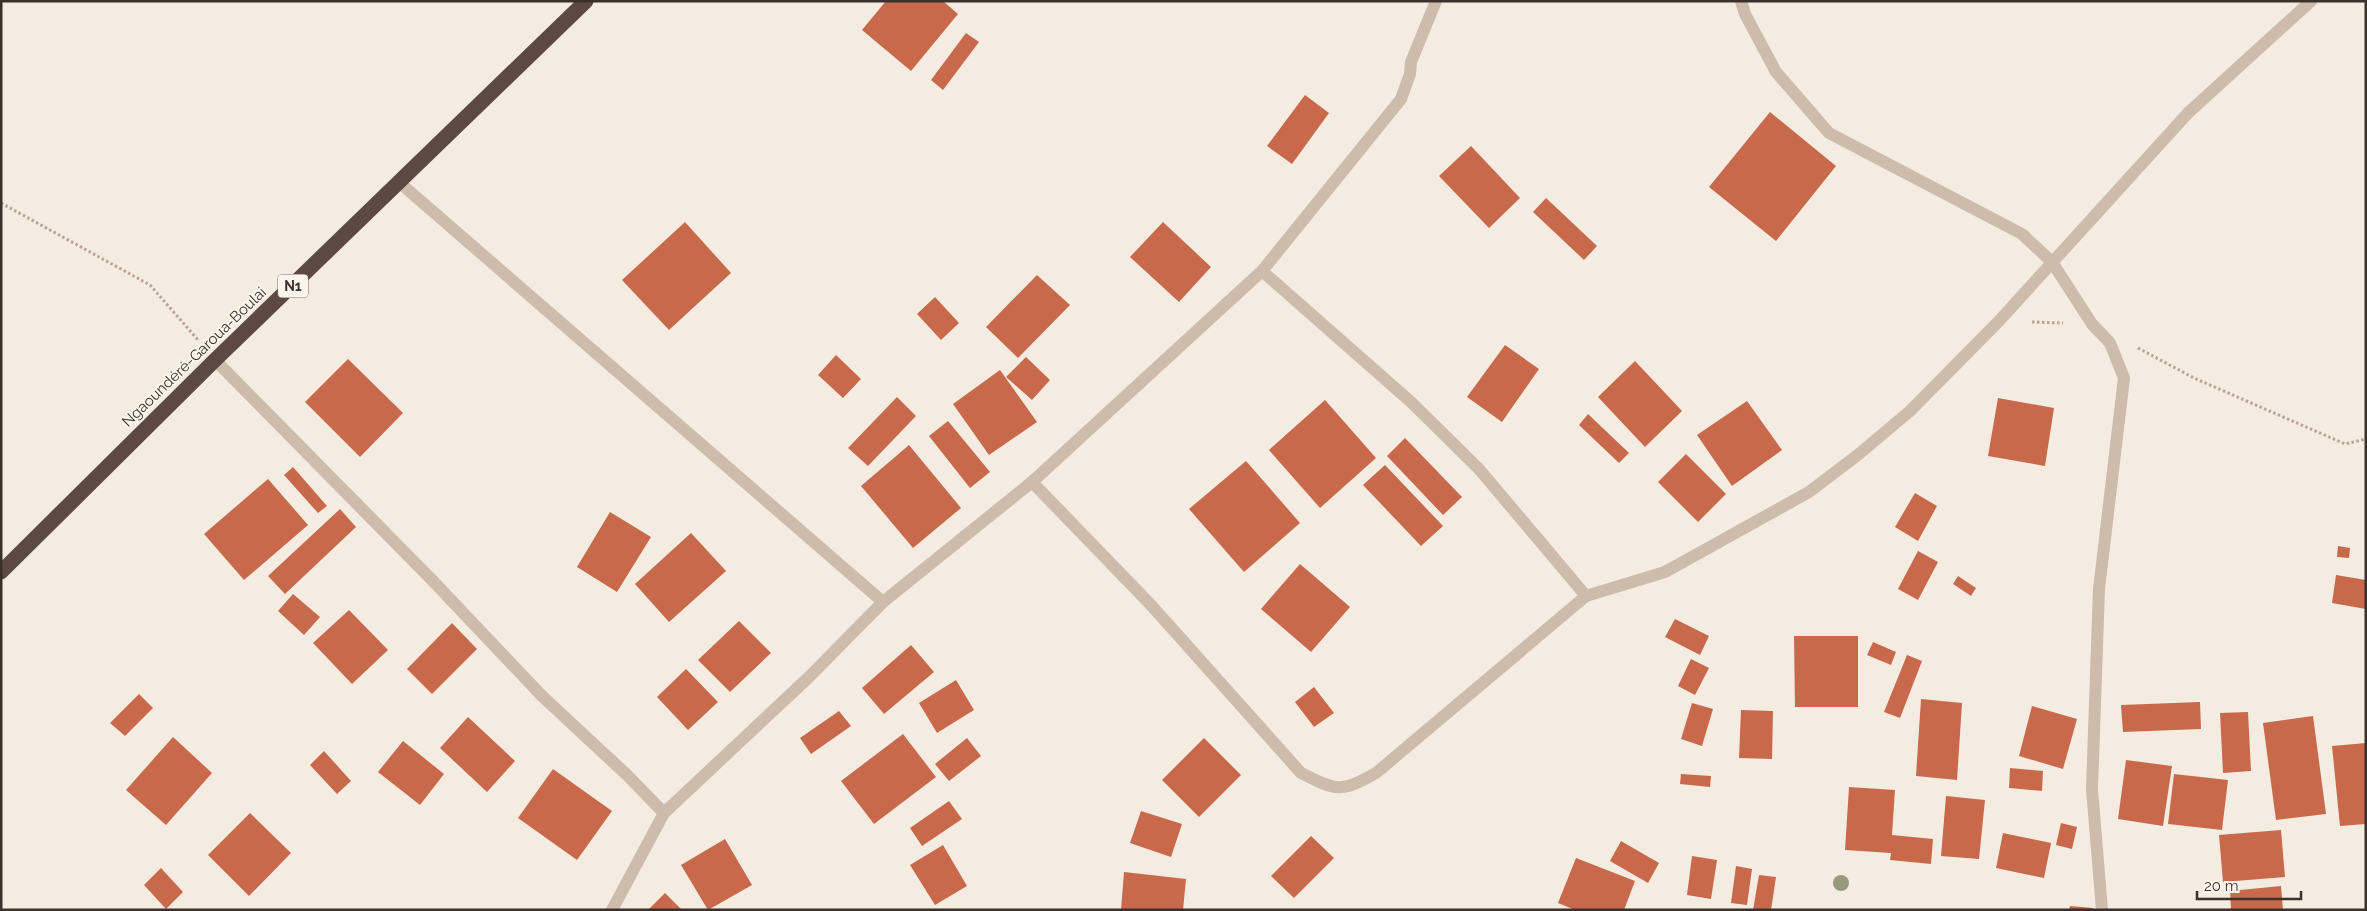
<svg xmlns="http://www.w3.org/2000/svg" width="2367" height="911" font-family="Raleway,sans-serif">
<style>
.building{fill:#c8694b}
.lines{fill:none;stroke-linecap:round;stroke-linejoin:round}
.path{stroke:#b9a596;stroke-width:3;stroke-dasharray:2.5 2.5;stroke-linecap:butt}
.street{stroke:#cdbbac;stroke-width:12}
.highway{stroke:#5c4a42;stroke-width:15}
.tree{fill:#969b7f}
.labels{text-anchor:middle;dominant-baseline:central;stroke-width:4;stroke-linejoin:round;paint-order:stroke}
.shield{fill:#fbf5ee;stroke:#756b66;stroke-width:1}
.shield-label{font-size:14px;font-weight:bold;fill:#3b302b}
.street-label{font-size:15px;fill:#3b302b;stroke:#fbf5ee}
</style>
<rect width="100%" height="100%" fill="#f4ebe1"/>
<g class="building">
<path d="M886,1H943L958,14L911,71L862,30Z"/>
<path d="M966,33L979,42L943,90L931,80Z"/>
<path d="M1305,95L1329,113L1292,164L1267,146Z"/>
<path d="M1770,112L1836,166L1776,241L1709,187Z"/>
<path d="M1471,146L1520,198L1489,228L1439,176Z"/>
<path d="M1546,198L1597,246L1584,260L1533,212Z"/>
<path d="M685,222L731,273L669,330L622,280Z"/>
<path d="M1163,222L1211,267L1179,302L1130,257Z"/>
<path d="M1037,275L1070,305L1018,358L986,327Z"/>
<path d="M935,297L959,323L941,340L917,314Z"/>
<path d="M1505,345L1539,369L1502,422L1467,397Z"/>
<path d="M836,355L861,379L843,398L818,375Z"/>
<path d="M1026,357L1050,380L1032,400L1006,377Z"/>
<path d="M348,359L403,413L360,457L305,402Z"/>
<path d="M1635,361L1682,411L1645,447L1598,397Z"/>
<path d="M1000,370L1037,422L989,455L953,404Z"/>
<path d="M897,397L916,416L868,466L848,448Z"/>
<path d="M1998,398L2054,408L2045,466L1988,456Z"/>
<path d="M1325,400L1376,458L1320,508L1269,450Z"/>
<path d="M1747,401L1782,450L1732,486L1697,435Z"/>
<path d="M1588,414L1629,453L1619,463L1579,425Z"/>
<path d="M948,421L990,472L970,488L929,436Z"/>
<path d="M1405,438L1462,497L1443,515L1387,456Z"/>
<path d="M909,445L961,508L913,548L861,486Z"/>
<path d="M1686,454L1726,494L1698,522L1658,482Z"/>
<path d="M1246,461L1300,523L1244,572L1189,509Z"/>
<path d="M1385,465L1443,526L1421,546L1363,485Z"/>
<path d="M293,467L327,506L318,513L284,475Z"/>
<path d="M268,479L308,525L244,580L204,534Z"/>
<path d="M1915,493L1937,506L1918,541L1895,527Z"/>
<path d="M340,509L356,527L285,594L268,576Z"/>
<path d="M610,512L651,537L617,592L577,567Z"/>
<path d="M691,533L726,571L669,622L635,584Z"/>
<path d="M2338,546L2350,548L2349,558L2337,557Z"/>
<path d="M1918,551L1938,562L1918,600L1898,589Z"/>
<path d="M1300,564L1350,607L1311,652L1261,609Z"/>
<path d="M2336,575L2366,580V609L2332,603Z"/>
<path d="M1958,576L1976,588L1971,596L1953,584Z"/>
<path d="M293,594L320,617L304,635L278,611Z"/>
<path d="M349,610L388,650L352,684L313,643Z"/>
<path d="M1675,619L1709,636L1700,655L1665,637Z"/>
<path d="M739,621L771,653L730,692L698,660Z"/>
<path d="M452,623L477,649L432,694L407,669Z"/>
<path d="M1794,636H1858V707H1795Z"/>
<path d="M1873,642L1896,652L1891,665L1867,655Z"/>
<path d="M911,645L934,672L884,714L862,688Z"/>
<path d="M1907,655L1922,661L1900,718L1884,712Z"/>
<path d="M1691,659L1709,668L1695,695L1678,686Z"/>
<path d="M686,669L718,702L688,730L657,697Z"/>
<path d="M956,680L974,710L937,733L919,703Z"/>
<path d="M1314,687L1334,713L1314,727L1295,702Z"/>
<path d="M139,694L153,708L125,736L110,723Z"/>
<path d="M1921,699L1962,703L1957,780L1916,776Z"/>
<path d="M2200,702L2201,729L2123,732L2121,705Z"/>
<path d="M1692,703L1713,709L1702,746L1681,739Z"/>
<path d="M2032,706L2077,719L2063,769L2019,756Z"/>
<path d="M1741,710L1773,711L1772,759L1739,758Z"/>
<path d="M839,711L851,726L811,754L800,738Z"/>
<path d="M2248,712L2251,771L2223,773L2220,713Z"/>
<path d="M2313,716L2326,814L2276,820L2263,723Z"/>
<path d="M468,717L515,761L487,792L440,748Z"/>
<path d="M903,734L936,777L874,824L841,781Z"/>
<path d="M173,737L212,773L166,825L126,790Z"/>
<path d="M967,738L981,756L949,781L935,764Z"/>
<path d="M1204,738L1241,775L1199,817L1162,780Z"/>
<path d="M403,741L444,774L420,805L378,772Z"/>
<path d="M2366,743V824L2340,826L2332,746Z"/>
<path d="M324,751L351,781L337,794L310,765Z"/>
<path d="M2126,760L2172,766L2163,826L2118,819Z"/>
<path d="M2010,768L2043,771L2042,791L2009,788Z"/>
<path d="M553,769L612,811L577,860L518,818Z"/>
<path d="M1681,774L1711,776L1710,787L1680,784Z"/>
<path d="M2174,774L2228,780L2222,830L2168,824Z"/>
<path d="M1849,787L1895,790L1892,835L1933,839L1931,864L1890,860L1891,853L1845,850Z"/>
<path d="M1946,796L1985,800L1979,859L1941,856Z"/>
<path d="M949,801L962,819L922,846L910,828Z"/>
<path d="M1141,811L1182,824L1171,857L1130,843Z"/>
<path d="M250,813L291,853L249,896L208,855Z"/>
<path d="M2061,823L2077,827L2072,849L2056,845Z"/>
<path d="M2281,830L2285,877L2223,882L2219,835Z"/>
<path d="M2003,833L2051,843L2044,878L1996,868Z"/>
<path d="M1311,836L1334,858L1294,898L1271,876Z"/>
<path d="M725,839L752,885L708,910L681,865Z"/>
<path d="M1621,841L1659,863L1648,883L1610,861Z"/>
<path d="M943,845L967,886L935,905L910,865Z"/>
<path d="M1692,856L1717,860L1711,899L1687,895Z"/>
<path d="M1576,858L1635,881L1624,910H1575L1558,903Z"/>
<path d="M1736,866L1752,869L1747,905L1731,903Z"/>
<path d="M161,868L183,892L166,909L144,885Z"/>
<path d="M1124,872L1186,879L1183,910H1121Z"/>
<path d="M1759,875L1776,877L1771,910H1753Z"/>
<path d="M2281,886L2283,910H2231L2230,891Z"/>
<path d="M665,893L682,910H648Z"/>
<path d="M2070,906L2093,908V910H2069Z"/>
</g>
<g class="lines">
<g class="path">
<path d="M1,203L150,285L199,341"/>
<path d="M2032,322L2063,323"/>
<path d="M2138,348L2194,378L2345,444L2366,439"/>
</g>
<g class="street">
<path d="M1741,1L1745,14L1776,72L1829,133L2022,234L2052,262L2092,324L2110,343L2124,378L2099,589L2092,789L2102,910"/>
<path d="M400,183L883,602L1032,482L1151,605L1301,773C1337,791 1340,793 1376,773L1586,596L1665,572L1809,492L1859,454L1910,411L1999,321L2188,113L2311,1"/>
<path d="M1262,271L1401,99L1410,74L1411,62L1436,1"/>
<path d="M215,360L433,581L542,696L627,775L664,813L809,677L883,602"/>
<path d="M1032,482L1262,271L1411,402L1479,469L1586,596"/>
<path d="M612,910L664,813"/>
</g>
<path class="highway" d="M1,572L215,360L586,1"/>
</g>
<circle class="tree" cx="1841" cy="883" r="8"/>
<g class="labels">
<rect class="shield" x="278" y="274.5" width="30" height="23" rx="4"/>
<g class="shield-label">
<text x="293" y="286">N1</text>
</g>
<g class="street-label">
<text transform="translate(194 357) rotate(-44)">Ngaoundéré-Garoua-Boulai</text>
</g>
</g>
<rect width="2367" height="911" fill="none" stroke="#3b302b" stroke-width="5"/>
<path d="M2197 891v8h104v-8" fill="none" stroke="#3b302b" stroke-width="2.5"/>
<text x="2204" y="891" font-size="15" fill="#3b302b" stroke="#fbf5ee" stroke-width="4" paint-order="stroke">20 m</text>
</svg>
